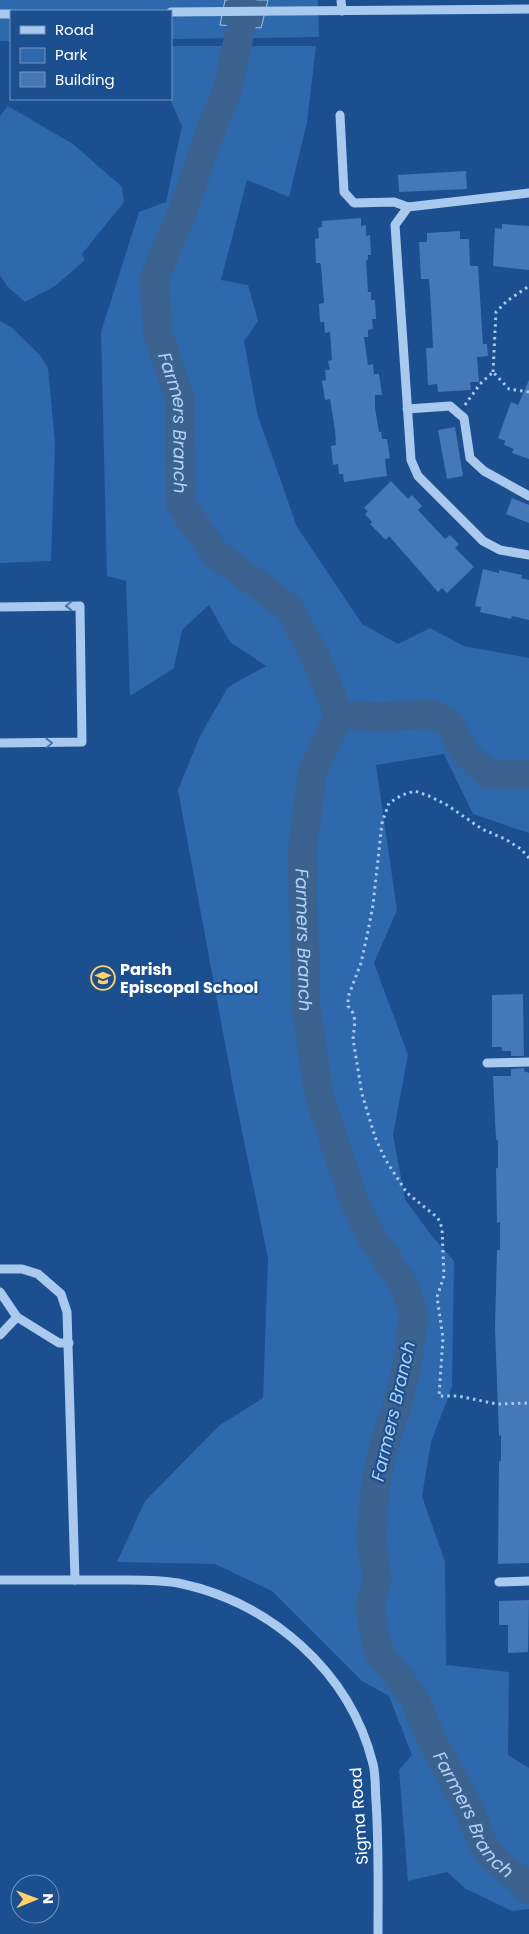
<svg xmlns="http://www.w3.org/2000/svg" width="529" height="1934" font-family="Poppins,sans-serif">
<style>
.green{fill:#2e69ad}
.water{fill:#3c6290;stroke:#9cc4f0}
.lines{fill:none;stroke-linecap:round;stroke-linejoin:round}
.river{stroke:#3c6290;stroke-width:29}
.building{fill:#4478b7}
.path{stroke:#a9c9ee;stroke-width:3;stroke-dasharray:2.5 4;stroke-linecap:butt}
.minor{stroke:#a9c9ee;stroke-width:9}
.oneway{stroke:#4674ac}
.labels{text-anchor:middle;dominant-baseline:central;stroke-width:4;stroke-linejoin:round;paint-order:stroke}
.poi-label{font-size:16px;font-weight:bold;fill:#fff;stroke:#1b4f8f;text-anchor:start}
.street-label{font-size:16px;fill:#fff;stroke:#1b4f8f}
.water-label{font-size:18px;font-style:italic;fill:#b5d3f5;stroke:#1b4f8f}
</style>
<rect width="100%" height="100%" fill="#1b4f8f"/>
<g class="green">
<path d="M0,0H318L319,37L171,39V11H11V41H0Z"/>
<path d="M171,46H316L307,122L289,197L247,180L221,280L248,285L258,321L244,341L257,413L297,527L362,624L398,644L430,628L464,646L529,658V833L473,814L444,754L376,765L397,910L374,963L408,1055L393,1135L405,1199L431,1235L454,1261L452,1387L431,1442L422,1496L445,1562L446,1665L509,1672L508,1755L529,1768V1909L512,1911L466,1889L447,1872L408,1881L399,1770L412,1755L389,1696L362,1681L272,1591L215,1564L117,1562L145,1501L220,1425L263,1398L268,1258L235,1097L178,790L200,736L228,687L266,666L230,642L209,605L182,630L174,668L130,696L126,581L107,576L101,332L139,212L166,202L182,126L170,99H171Z"/>
<path d="M8,106L73,144L122,187L124,202L82,254L85,260L55,286L25,302L7,286L0,275V116Z"/>
<path d="M0,321L11,327L40,355L48,368L55,443L51,561L0,563Z"/>
</g>
<path class="water" d="M225,0H268L261,28L220,25Z"/>
<g class="lines">
<g class="river">
<path id="s1" d="M242,0L241,27L227,91L210,132L182,213L154,278L158,334L180,399L181,505L216,554L288,607L315,655L339,715L312,773L302,853L306,1008L319,1095L354,1201L371,1236L404,1285L414,1315L407,1364L397,1407L384,1445L376,1483L371,1539L377,1578L370,1607L378,1651L413,1696L431,1738L472,1815L482,1842L494,1859L521,1881L529,1890"/>
<path d="M339,715L381,717L430,714L449,723L465,753L488,774H529"/>
</g>
</g>
<g class="building">
<path d="M466,171L467,189L399,192L398,175Z"/>
<path d="M361,218V226L366,225V236L370,235L371,255H368V260H366L368,292H371V300H375L376,319H372L373,329L368,330V337H364L368,365L373,364L374,374H379L382,395H375V408L379,432H381L382,439H387L390,458L385,459L387,476L344,482L343,474H339L338,464L333,465L331,446L336,445L335,430L330,399L325,400L322,381L326,380L325,370H330L328,361L332,360L330,332L325,333L324,322H320L319,304L324,303L321,265L320,263H316L315,239L319,238L318,228L322,227V221Z"/>
<path d="M502,224L529,226V270L493,266L495,228L502,229Z"/>
<path d="M460,231V239H469L470,266H478L483,344H487L488,356L477,357L479,382H470L471,390L438,392L437,384L428,385L426,348H433L431,307L429,279H421L419,242H427V233Z"/>
<path d="M529,380V459L512,453L514,449L504,445L505,441L498,438L511,402L518,405Z"/>
<path d="M455,427L463,476L447,479L438,430Z"/>
<path d="M391,481L408,499L412,495L422,506L418,510L445,539L450,535L459,544L455,548L474,567L447,593L442,588L438,592L389,536L386,540L370,524L372,522L365,514L368,511L364,508Z"/>
<path d="M512,498L529,505V523L506,514Z"/>
<path d="M483,569L499,573V570L522,575L521,578L529,580V620L512,616L511,619L480,612L481,607L475,606Z"/>
<path d="M523,994L524,1056H511V1051H502V1047H492V995Z"/>
<path d="M524,1068V1071L529,1073V1563L498,1564L499,1461H501V1435L499,1436L495,1328L497,1250H500V1222L497,1223L496,1168H498V1140H496L493,1076H511V1069Z"/>
<path d="M529,1600L528,1652L508,1653V1625H499V1601Z"/>
</g>
<g class="lines">
<g class="path">
<path d="M493,372L496,312L507,301L529,286"/>
<path d="M465,405L480,384L493,372L509,389L529,392"/>
<path d="M529,858L521,849L505,839L482,829L447,805L429,796L415,791L402,795L389,803L382,823L373,905L368,931L361,963L348,997V1006L353,1013L355,1021L353,1039L362,1094L375,1137L385,1159L407,1193L438,1218L442,1228L444,1276L437,1297L443,1338L439,1396H458L497,1404L529,1403"/>
</g>
<g class="minor">
<path d="M341,0L342,11"/>
<path d="M171,12L529,9"/>
<path d="M0,14H11"/>
<path d="M340,115L344,192L354,203L394,202L408,207"/>
<path d="M529,193L408,207L395,225L411,460L418,476L483,541L500,550L529,555"/>
<path d="M407,409L450,406L464,418L470,458L484,471L529,496"/>
<path d="M0,607L80,606L82,742L0,743"/>
<path d="M487,1063L529,1062"/>
<path d="M0,1269H22L38,1274L61,1294L67,1312L75,1580"/>
<path d="M0,1292L17,1317L59,1343H69"/>
<path d="M0,1335L17,1317"/>
<path d="M0,1580C37,1580 73,1580 110,1580C132,1580 156,1579 178,1583C270,1602 350,1671 373,1764C376,1776 375,1789 376,1801C379,1845 378,1890 378,1934"/>
<path d="M499,1582L529,1581"/>
</g>
</g>
<defs><path id="oneway-chevron" d="M-2-3.5L2.5 0L-2 3.5" fill="none" stroke-width="1.6" stroke-linecap="round" stroke-linejoin="round" transform="scale(1.25)"/></defs>
<g class="oneway">
<use href="#oneway-chevron" transform="translate(69 606) rotate(179)"/>
<use href="#oneway-chevron" transform="translate(49 743) rotate(-1)"/>
</g>
<defs>
<g id="school-ring" transform="scale(1.25)"><circle r="9.5" fill="#1b4f8f" stroke="#ffd166" stroke-width="1.5"/><path d="M0-5L7-2L0 1L-7-2ZM-4 1L0 2.5L4 1V4Q0 6-4 4Z" fill="#ffd166"/></g>
</defs>
<g fill-rule="evenodd">
<use href="#school-ring" x="103" y="978"/>
</g>
<g class="labels">
<g class="poi-label">
<text x="120" y="969">Parish<tspan x="120" dy="18">Episcopal School</tspan></text>
</g>
<g class="street-label">
<text transform="translate(359 1816) rotate(-94)">Sigma Road</text>
</g>
<g class="water-label">
<text stroke="none"><textPath href="#s1" startOffset="441">Farmers Branch</textPath></text>
<text stroke="none"><textPath href="#s1" startOffset="1025">Farmers Branch</textPath></text>
<text transform="translate(393 1411) rotate(-77)">Farmers Branch</text>
<text stroke="none"><textPath href="#s1" startOffset="1956">Farmers Branch</textPath></text>
</g>
</g>
<rect x="10" y="10" width="162" height="90" fill="#1b4f8f" stroke="#7695bc"/>
<rect x="20" y="26" width="25" height="8" fill="#a9c9ee" stroke="#7695bc"/>
<text x="55" y="35" font-size="15" fill="#ffffff">Road</text>
<rect x="20" y="48" width="25" height="15" fill="#2e69ad" stroke="#7695bc"/>
<text x="55" y="60" font-size="15" fill="#ffffff">Park</text>
<rect x="20" y="72" width="25" height="15" fill="#4478b7" stroke="#7695bc"/>
<text x="55" y="85" font-size="15" fill="#ffffff">Building</text>
<g transform="translate(35 1899) rotate(89)"><circle r="24" fill="#1b4f8f" stroke="#7695bc"/>
<path d="M0-4L9 19L0 12L-9 19Z" fill="#ffd166"/>
<text y="-8" font-size="14" font-weight="bold" text-anchor="middle" fill="#ffffff">N</text>
</g>
</svg>
